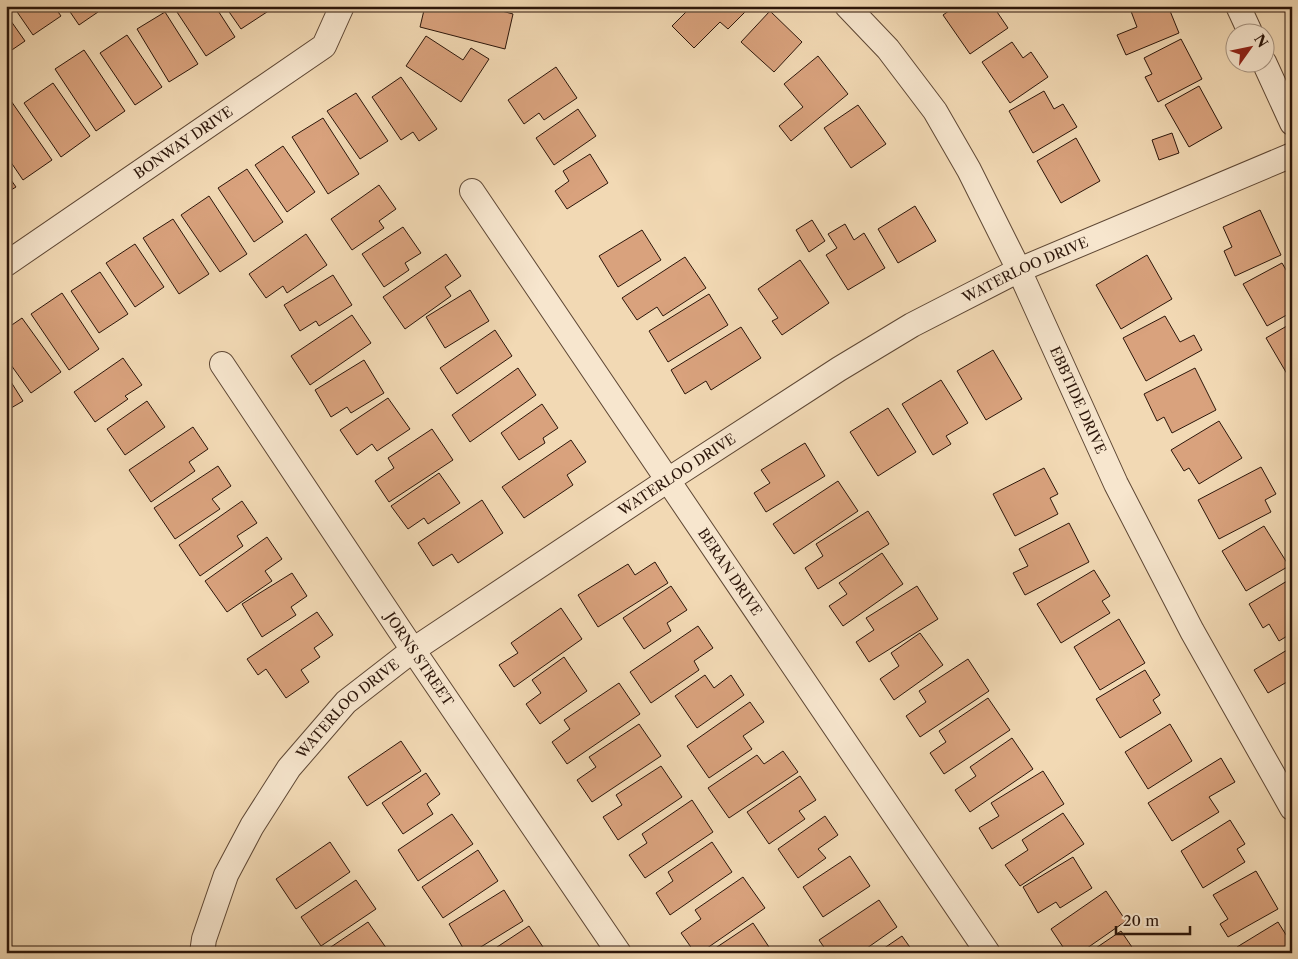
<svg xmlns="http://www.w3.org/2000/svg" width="1298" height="959" font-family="'Libre Caslon Text',serif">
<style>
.building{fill:#d9a27d;stroke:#2c160a}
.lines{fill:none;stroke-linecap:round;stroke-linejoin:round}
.minor-casing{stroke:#5e4734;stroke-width:26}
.minor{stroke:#f7e6ce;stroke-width:24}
.labels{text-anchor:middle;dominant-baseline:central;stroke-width:4;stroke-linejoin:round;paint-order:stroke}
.street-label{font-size:14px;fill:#2c160a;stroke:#f7e6ce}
</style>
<rect width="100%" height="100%" fill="#f2d9b4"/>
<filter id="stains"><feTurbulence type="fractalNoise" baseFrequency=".004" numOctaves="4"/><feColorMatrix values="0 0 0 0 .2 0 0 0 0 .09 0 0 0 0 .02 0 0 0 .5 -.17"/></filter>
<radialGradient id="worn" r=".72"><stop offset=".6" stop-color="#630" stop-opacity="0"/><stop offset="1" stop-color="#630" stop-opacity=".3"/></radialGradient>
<g class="building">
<path d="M13,6H54L61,16L33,35Z"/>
<path d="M66,6H94L98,12L79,25Z"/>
<path d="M173,6H215L235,37L206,56Z"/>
<path d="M225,6H268L270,10L241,29Z"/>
<path d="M425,6H483L513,14L505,49L420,27Z"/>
<path d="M692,6H751L728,29L720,22L694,48L672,26Z"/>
<path d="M956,6H993L1008,28L970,54L943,15Z"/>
<path d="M1129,6H1168L1179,33L1126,55L1117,35L1137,27Z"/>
<path d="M770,11L802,42L774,72L741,42Z"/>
<path d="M165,12L198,64L169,82L137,29Z"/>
<path d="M6,14L25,41L6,54Z"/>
<path d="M127,35L162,87L135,105L100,53Z"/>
<path d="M426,36L463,60L471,48L489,59L461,102L406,66Z"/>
<path d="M1181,39L1202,79L1158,102L1145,77L1152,74L1144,58Z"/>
<path d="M1012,42L1023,58L1031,52L1048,77L1010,103L982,62Z"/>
<path d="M84,50L125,111L96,131L55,69Z"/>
<path d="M818,56L848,94L791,141L779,126L803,107L784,84Z"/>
<path d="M556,67L577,98L544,120L539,113L524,124L508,100Z"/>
<path d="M401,77L437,129L419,141L413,132L401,140L372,97Z"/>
<path d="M53,83L90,136L61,157L24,103Z"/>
<path d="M1199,86L1222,128L1189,147L1165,105Z"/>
<path d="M1044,91L1054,109L1063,104L1077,127L1033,153L1009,111Z"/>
<path d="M356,93L388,141L360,159L327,111Z"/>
<path d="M9,98L52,160L23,180L6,155V100Z"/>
<path d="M858,105L886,144L851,168L824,128Z"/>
<path d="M578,109L596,136L554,165L536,138Z"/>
<path d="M323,118L359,174L328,194L292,137Z"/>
<path d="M1172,133L1179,153L1159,160L1152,140Z"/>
<path d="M1076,138L1100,181L1061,203L1037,161Z"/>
<path d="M283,146L315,192L287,212L255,165Z"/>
<path d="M590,154L608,183L567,209L555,191L569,181L563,171Z"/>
<path d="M247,169L283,222L254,242L218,188Z"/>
<path d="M6,173L16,187L6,193Z"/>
<path d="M379,185L396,209L379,221L384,228L352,250L331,219Z"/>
<path d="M209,196L247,254L220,272L181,215Z"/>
<path d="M915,206L936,241L898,263L878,229Z"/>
<path d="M1260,210L1281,255L1235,276L1224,251L1232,247L1223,227Z"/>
<path d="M173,219L209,274L179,294L143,238Z"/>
<path d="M812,220L825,241L809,252L796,230Z"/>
<path d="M845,224L854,240L864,233L885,268L848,290L826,255L837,248L828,234Z"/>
<path d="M403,227L421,253L405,263L409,270L384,287L362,254Z"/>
<path d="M642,230L661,260L618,287L599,256Z"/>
<path d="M306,234L327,265L287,293L283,286L266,298L249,274Z"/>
<path d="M135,244L164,287L135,307L106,263Z"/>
<path d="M446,254L461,276L445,287L451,296L405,329L383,297Z"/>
<path d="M1147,255L1172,299L1121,329L1096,285Z"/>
<path d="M685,257L706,288L663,316L657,307L637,320L622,298Z"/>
<path d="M800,260L829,303L782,335L772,321L778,318L758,289Z"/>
<path d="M1282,263L1292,280V312L1267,326L1243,284Z"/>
<path d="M100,272L128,314L99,333L71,291Z"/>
<path d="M333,275L352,305L319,326L316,321L300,331L284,305Z"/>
<path d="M470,290L489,321L445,348L426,317Z"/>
<path d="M62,293L99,349L69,370L31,314Z"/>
<path d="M709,294L728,325L668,362L649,331Z"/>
<path d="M352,315L371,343L310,385L291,356Z"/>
<path d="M1165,316L1180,342L1194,335L1202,350L1146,381L1123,338Z"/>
<path d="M22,318L61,372L31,393L6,358V329Z"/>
<path d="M1292,323V378L1290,379L1266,338Z"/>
<path d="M741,327L761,358L711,390L706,381L685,394L671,370Z"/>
<path d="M495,330L512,356L457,394L440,368Z"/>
<path d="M993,350L1022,399L986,420L957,371Z"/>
<path d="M123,358L142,385L125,396L128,399L95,422L74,392Z"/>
<path d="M364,360L384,393L351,413L347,407L331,417L315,390Z"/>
<path d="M518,368L536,395L470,442L452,415Z"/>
<path d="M1195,368L1216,410L1172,433L1164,417L1157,421L1144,394Z"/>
<path d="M6,374L23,401L6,411Z"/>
<path d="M941,380L968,423L946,436L951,444L933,455L902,404Z"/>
<path d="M1292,391V402L1287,393Z"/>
<path d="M388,398L410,429L377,451L372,444L357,455L340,430Z"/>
<path d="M147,401L165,427L125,455L107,429Z"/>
<path d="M542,404L558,428L543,438L545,443L519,460L501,433Z"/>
<path d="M888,408L916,452L878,476L850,432Z"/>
<path d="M1219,421L1242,458L1199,484L1189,468L1184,471L1171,450Z"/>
<path d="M193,427L208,449L189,462L195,471L151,502L129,470Z"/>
<path d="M432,429L453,460L389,502L375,481L394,468L388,458Z"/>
<path d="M571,440L586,462L567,475L573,485L524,518L502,487Z"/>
<path d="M805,443L825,476L766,512L754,493L770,483L761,470Z"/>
<path d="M218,466L231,486L212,499L220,509L175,539L154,508Z"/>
<path d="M1261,467L1276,494L1265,500L1271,512L1219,539L1198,500Z"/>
<path d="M1044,468L1058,494L1050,498L1058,514L1015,536L993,494Z"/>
<path d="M439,473L460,503L428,524L424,518L408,529L391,506Z"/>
<path d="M838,481L858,511L794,554L773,524Z"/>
<path d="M482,500L503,533L458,563L452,554L433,566L418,543Z"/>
<path d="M242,501L257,523L237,536L243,546L200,576L179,545Z"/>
<path d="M868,511L889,544L818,589L805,568L823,556L816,544Z"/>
<path d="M1069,523L1089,562L1025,595L1013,573L1028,566L1019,549Z"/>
<path d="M1264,526L1289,566L1246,591L1222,551Z"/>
<path d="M267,537L282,559L265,571L272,581L227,612L205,581Z"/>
<path d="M882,553L903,584L843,626L829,606L847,594L839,583Z"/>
<path d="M655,562L668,583L598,627L578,595L628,564L635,575Z"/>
<path d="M1094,570L1110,596L1102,601L1110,613L1061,643L1037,604Z"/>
<path d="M292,573L307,596L291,607L296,615L262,637L242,604Z"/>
<path d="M1292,578V633L1279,641L1269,624L1263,628L1249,604Z"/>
<path d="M671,586L687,610L667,623L671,631L644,649L623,618Z"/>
<path d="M917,586L938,619L869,662L856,642L874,630L866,618Z"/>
<path d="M561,608L582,639L514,687L499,665L518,653L511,643Z"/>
<path d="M317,612L333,635L314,648L320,657L301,670L309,682L286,698L266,669L258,675L247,659Z"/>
<path d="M1119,619L1145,663L1100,690L1074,647Z"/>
<path d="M698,626L713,648L694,661L699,670L651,703L630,672Z"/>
<path d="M920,633L943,665L894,700L880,679L899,666L891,653Z"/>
<path d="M1292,647V679L1268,693L1254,670Z"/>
<path d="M564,657L587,691L540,724L526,704L541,693L532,680Z"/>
<path d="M968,659L989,691L920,737L906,716L926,702L919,691Z"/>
<path d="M1145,670L1160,695L1153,700L1161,713L1120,738L1096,699Z"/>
<path d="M705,675L714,688L731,675L744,695L697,728L675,696Z"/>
<path d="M619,683L640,714L567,764L552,742L570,729L564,720Z"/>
<path d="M988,698L1010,730L944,774L930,753L946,742L939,731Z"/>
<path d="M750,702L764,722L743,736L752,749L709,778L687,746Z"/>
<path d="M639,724L661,756L592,802L577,780L596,767L589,757Z"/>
<path d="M1170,724L1192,761L1148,789L1125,752Z"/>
<path d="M1012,738L1033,769L970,812L955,790L976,776L970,767Z"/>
<path d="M401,741L421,771L367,806L348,777Z"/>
<path d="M783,751L798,772L729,818L708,788L757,755L764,764Z"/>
<path d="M1221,758L1235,782L1209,797L1219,812L1172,841L1148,803Z"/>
<path d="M661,766L682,797L618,840L603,817L622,805L616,795Z"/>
<path d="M1043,771L1064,804L992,849L979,828L999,816L991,803Z"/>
<path d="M426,773L440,794L427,804L433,814L403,834L382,803Z"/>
<path d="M800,776L816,800L799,811L805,819L769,844L747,812Z"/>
<path d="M692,800L713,832L645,878L629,855L647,843L642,834Z"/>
<path d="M1063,813L1084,844L1020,886L1005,865L1028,850L1022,840Z"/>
<path d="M452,814L473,844L418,881L398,850Z"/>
<path d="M825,816L838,835L818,849L826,858L798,878L778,849Z"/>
<path d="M1230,820L1245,844L1237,849L1245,862L1203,888L1181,851Z"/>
<path d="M330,842L350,872L296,909L276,879Z"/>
<path d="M712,842L732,872L670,915L656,893L673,881L668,872Z"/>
<path d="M478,850L498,881L443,918L422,887Z"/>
<path d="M850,856L870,886L823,917L803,887Z"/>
<path d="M1073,857L1092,888L1060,908L1056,902L1038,913L1023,887Z"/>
<path d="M1256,871L1278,909L1228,937L1220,924L1228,919L1213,895Z"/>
<path d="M743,877L765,908L700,953H695L681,933L701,919L695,910Z"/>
<path d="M356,880L376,909L321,946L301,917Z"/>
<path d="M504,890L523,921L471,953H466L449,924Z"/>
<path d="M1106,891L1126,921L1080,953H1067L1051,929Z"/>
<path d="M879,900L897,927L860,953H828L819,940Z"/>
<path d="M368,922L389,952L322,953Z"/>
<path d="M1278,922L1288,938L1292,935V953H1240L1237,947Z"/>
<path d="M753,923L773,953H708Z"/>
<path d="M529,926L547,953H488Z"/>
<path d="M1121,931L1136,953H1095L1093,950Z"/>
<path d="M902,936L914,953H877Z"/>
</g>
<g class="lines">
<g class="minor-casing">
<g id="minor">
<path id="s1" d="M847,6L888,49L935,111L969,170L1019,270L1116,484L1192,631L1292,808"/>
<path d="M1238,6L1250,32"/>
<path d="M1264,62L1292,123"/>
<path id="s2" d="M472,191L988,953"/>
<path id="s3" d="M6,264L324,46L342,6"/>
<path id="s4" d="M222,364L413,650L619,953"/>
<path id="s5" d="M202,953L204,939L226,875L252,826L289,768L346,702L413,650L668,480L839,369L912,325L1019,270L1292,155"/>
</g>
</g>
<use href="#minor" class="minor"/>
</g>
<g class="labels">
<g class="street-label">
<text stroke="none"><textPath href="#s3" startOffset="215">BONWAY DRIVE</textPath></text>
<text stroke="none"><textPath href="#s5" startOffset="1100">WATERLOO DRIVE</textPath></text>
<text stroke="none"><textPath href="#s1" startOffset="460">EBBTIDE DRIVE</textPath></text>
<text stroke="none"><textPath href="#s5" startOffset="695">WATERLOO DRIVE</textPath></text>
<text stroke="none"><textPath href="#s2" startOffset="460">BERAN DRIVE</textPath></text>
<text stroke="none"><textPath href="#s4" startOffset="355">JORNS STREET</textPath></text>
<text stroke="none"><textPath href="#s5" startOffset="290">WATERLOO DRIVE</textPath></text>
</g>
</g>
<rect width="1298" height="959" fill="none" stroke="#f2d9b4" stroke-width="25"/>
<rect x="8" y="8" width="1283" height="944" fill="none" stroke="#2c160a" stroke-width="2.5"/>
<rect x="12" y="12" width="1273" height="934" fill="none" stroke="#2c160a"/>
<g transform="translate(1250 48) rotate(57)"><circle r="24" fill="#f7e6ce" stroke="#a69380"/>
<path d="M0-4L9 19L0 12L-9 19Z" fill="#8f2418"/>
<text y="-8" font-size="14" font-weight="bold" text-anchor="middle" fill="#2c160a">N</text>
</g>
<path d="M1116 926v8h74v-8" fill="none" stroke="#2c160a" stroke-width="2.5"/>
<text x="1123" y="926" font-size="15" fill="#2c160a" stroke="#f7e6ce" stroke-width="4" paint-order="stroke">20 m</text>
<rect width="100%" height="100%" filter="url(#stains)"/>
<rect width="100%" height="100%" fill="url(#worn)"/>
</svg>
